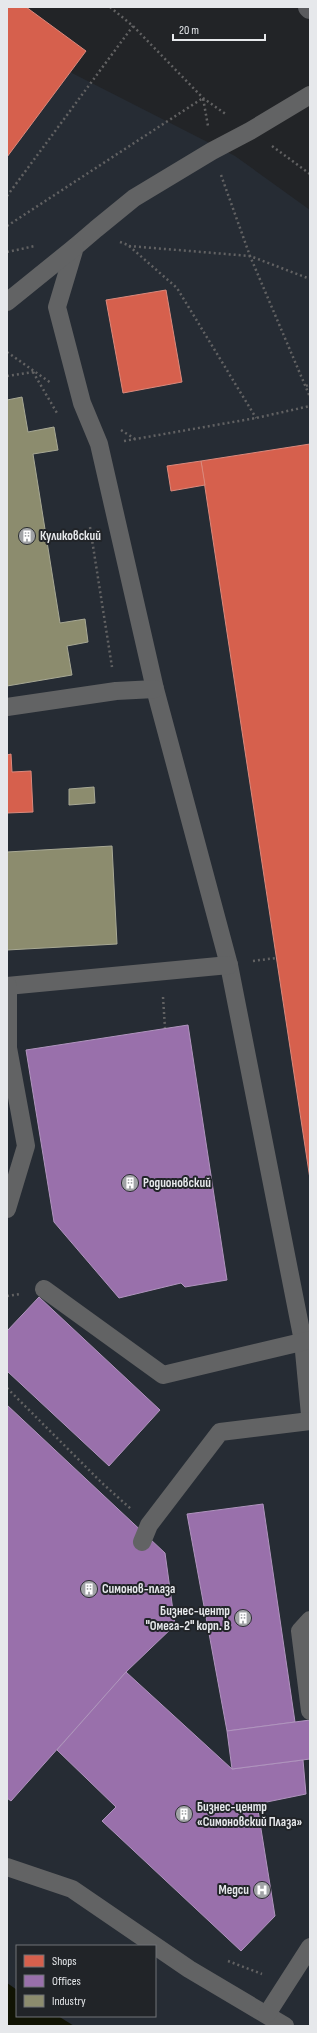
<svg xmlns="http://www.w3.org/2000/svg" width="317" height="2033" font-family="'Sofia Sans Condensed',sans-serif">
<style>
.built{fill:#262c34}
.water{fill:#111404}
.shops{fill:#d6604d;stroke:#db897c}
.offices{fill:#9970ab;stroke:#b094be}
.industry{fill:#8c8c6e;stroke:#a7a894}
.lines{fill:none;stroke-linecap:round;stroke-linejoin:round}
.path{stroke:#626263;stroke-width:2.5;stroke-dasharray:2 3;stroke-linecap:butt}
.service{stroke:#626364;stroke-width:18}
.secondary{stroke:#5a5b5e;stroke-width:22}
.labels{text-anchor:middle;dominant-baseline:central;stroke-width:4;stroke-linejoin:round;paint-order:stroke}
.poi-label{font-size:13px;font-weight:bold;fill:#e6e8eb;stroke:#212428;text-anchor:start}
</style>
<rect width="100%" height="100%" fill="#222427"/>
<path class="built" d="M7,7H26L86,51L70,72L235,156L310,210V2026H74L58,2016H155V1946H17V1990L7,1983Z"/>
<path class="water" d="M7,1983L17,1990V2016H58L74,2026H7Z"/>
<g class="shops">
<path d="M7,7H26L86,51L7,157Z"/>
<path d="M166,290L182,382L123,393L106,300Z"/>
<path d="M310,444V1179L201,461Z"/>
<path d="M201,461L205,485L171,491L167,466Z"/>
<path d="M11,754L12,772L31,771L33,812L7,813V755Z"/>
</g>
<g class="offices">
<path d="M188,1025L227,1280L185,1287L181,1283L119,1298L54,1222L26,1050Z"/>
<path d="M39,1297L160,1410L109,1466L7,1371V1331Z"/>
<path d="M7,1405L165,1553L175,1625L126,1672L11,1801L7,1798Z"/>
<path d="M263,1504L295,1722L227,1731L187,1514Z"/>
<path d="M126,1672L232,1769L303,1760L306,1794L257,1804L275,1916L241,1951L102,1821L116,1807L57,1750Z"/>
<path d="M310,1720V1759L232,1769L227,1731Z"/>
</g>
<g class="industry">
<path d="M22,397L28,432L54,427L58,450L33,454L60,623L85,619L88,642L67,646L72,675L7,686V400Z"/>
<path d="M94,787L95,803L69,805V789Z"/>
<path d="M112,846L117,944L7,950V852Z"/>
</g>
<g class="lines">
<g class="path">
<path d="M110,7L133,26L203,98L227,115"/>
<path d="M272,146L310,174"/>
<path d="M221,175L250,256L310,397"/>
<path d="M7,196L133,26"/>
<path d="M7,226L203,98L208,126"/>
<path d="M120,242L128,245L177,288L256,418"/>
<path d="M129,246L250,256L310,279"/>
<path d="M7,252L35,246"/>
<path d="M7,352L51,383"/>
<path d="M33,372L57,413"/>
<path d="M7,376L33,372"/>
<path d="M306,386L310,384"/>
<path d="M121,430L135,439"/>
<path d="M124,441L256,418L310,406"/>
<path d="M90,527L112,667"/>
<path d="M253,961L276,958"/>
<path d="M163,997L165,1028"/>
<path d="M7,1296L20,1294"/>
<path d="M7,1388L102,1483L131,1509"/>
<path d="M228,1961L262,1974"/>
</g>
<g class="service">
<path d="M310,95L250,131L212,151L134,198L96,229L75,247L57,307L82,403L99,444L155,689L229,965L303,1341L310,1415"/>
<path d="M7,302L75,247"/>
<path d="M7,707L116,691L155,689"/>
<path d="M7,986L229,965"/>
<path d="M7,1209L26,1146L8,1048V986"/>
<path d="M44,1289L163,1375L310,1340"/>
<path d="M142,1542L149,1525L220,1432L310,1421"/>
<path d="M310,1620L300,1631L310,1711"/>
<path d="M7,1867L72,1889L189,1969L285,2026"/>
<path d="M267,2014L310,1947"/>
</g>
<path class="secondary" d="M309,7L310,8"/>
</g>
<defs>
<g id="building-disc" transform="scale(0.9)"><circle r="9.5" fill="#a1a3a6" stroke="#212428"/><path d="M-4-6H4V6H1V3H-1V6H-4ZM-2.5-4.3h1.7v1.8h-1.7ZM.8-4.3h1.7v1.8H.8ZM-2.5-1h1.7V.8h-1.7ZM.8-1h1.7V.8H.8Z" fill="#fff"/></g>
<g id="hospital-disc" transform="scale(0.9)"><circle r="9.5" fill="#a1a3a6" stroke="#212428"/><path d="M-5-5h3v3.5h4V-5h3V5h-3V1.5h-4V5h-3Z" fill="#fff"/></g>
</defs>
<g fill-rule="evenodd">
<use href="#building-disc" x="27" y="536"/>
<use href="#building-disc" x="130" y="1183"/>
<use href="#building-disc" x="89" y="1589"/>
<use href="#building-disc" x="243" y="1618"/>
<use href="#building-disc" x="184" y="1814"/>
<use href="#hospital-disc" x="262" y="1890"/>
</g>
<g class="labels">
<g class="poi-label">
<text x="40" y="536">Куликовский</text>
<text x="143" y="1183">Родионовский</text>
<text x="102" y="1589">Симонов-плаза</text>
<text x="230" y="1611" text-anchor="end">Бизнес-центр<tspan x="230" dy="15">"Омега-2" корп. B</tspan></text>
<text x="197" y="1807">Бизнес-центр<tspan x="197" dy="15">«Симоновский Плаза»</tspan></text>
<text x="249" y="1890" text-anchor="end">Медси</text>
</g>
</g>
<rect width="317" height="2033" fill="none" stroke="#e6e8eb" stroke-width="16"/>
<rect x="16" y="1945" width="140" height="72" fill="#212428" stroke="#707276"/>
<rect x="24" y="1955" width="20" height="12" fill="#d6604d" stroke="#707276"/>
<text x="52" y="1965" font-size="12" fill="#e6e8eb">Shops</text>
<rect x="24" y="1975" width="20" height="12" fill="#9970ab" stroke="#707276"/>
<text x="52" y="1985" font-size="12" fill="#e6e8eb">Offices</text>
<rect x="24" y="1995" width="20" height="12" fill="#8c8c6e" stroke="#707276"/>
<text x="52" y="2005" font-size="12" fill="#e6e8eb">Industry</text>
<path d="M173 34v6h92v-6" fill="none" stroke="#e6e8eb" stroke-width="2"/>
<text x="179" y="34" font-size="12" fill="#e6e8eb" stroke="#212428" stroke-width="3" paint-order="stroke">20 m</text>
</svg>
